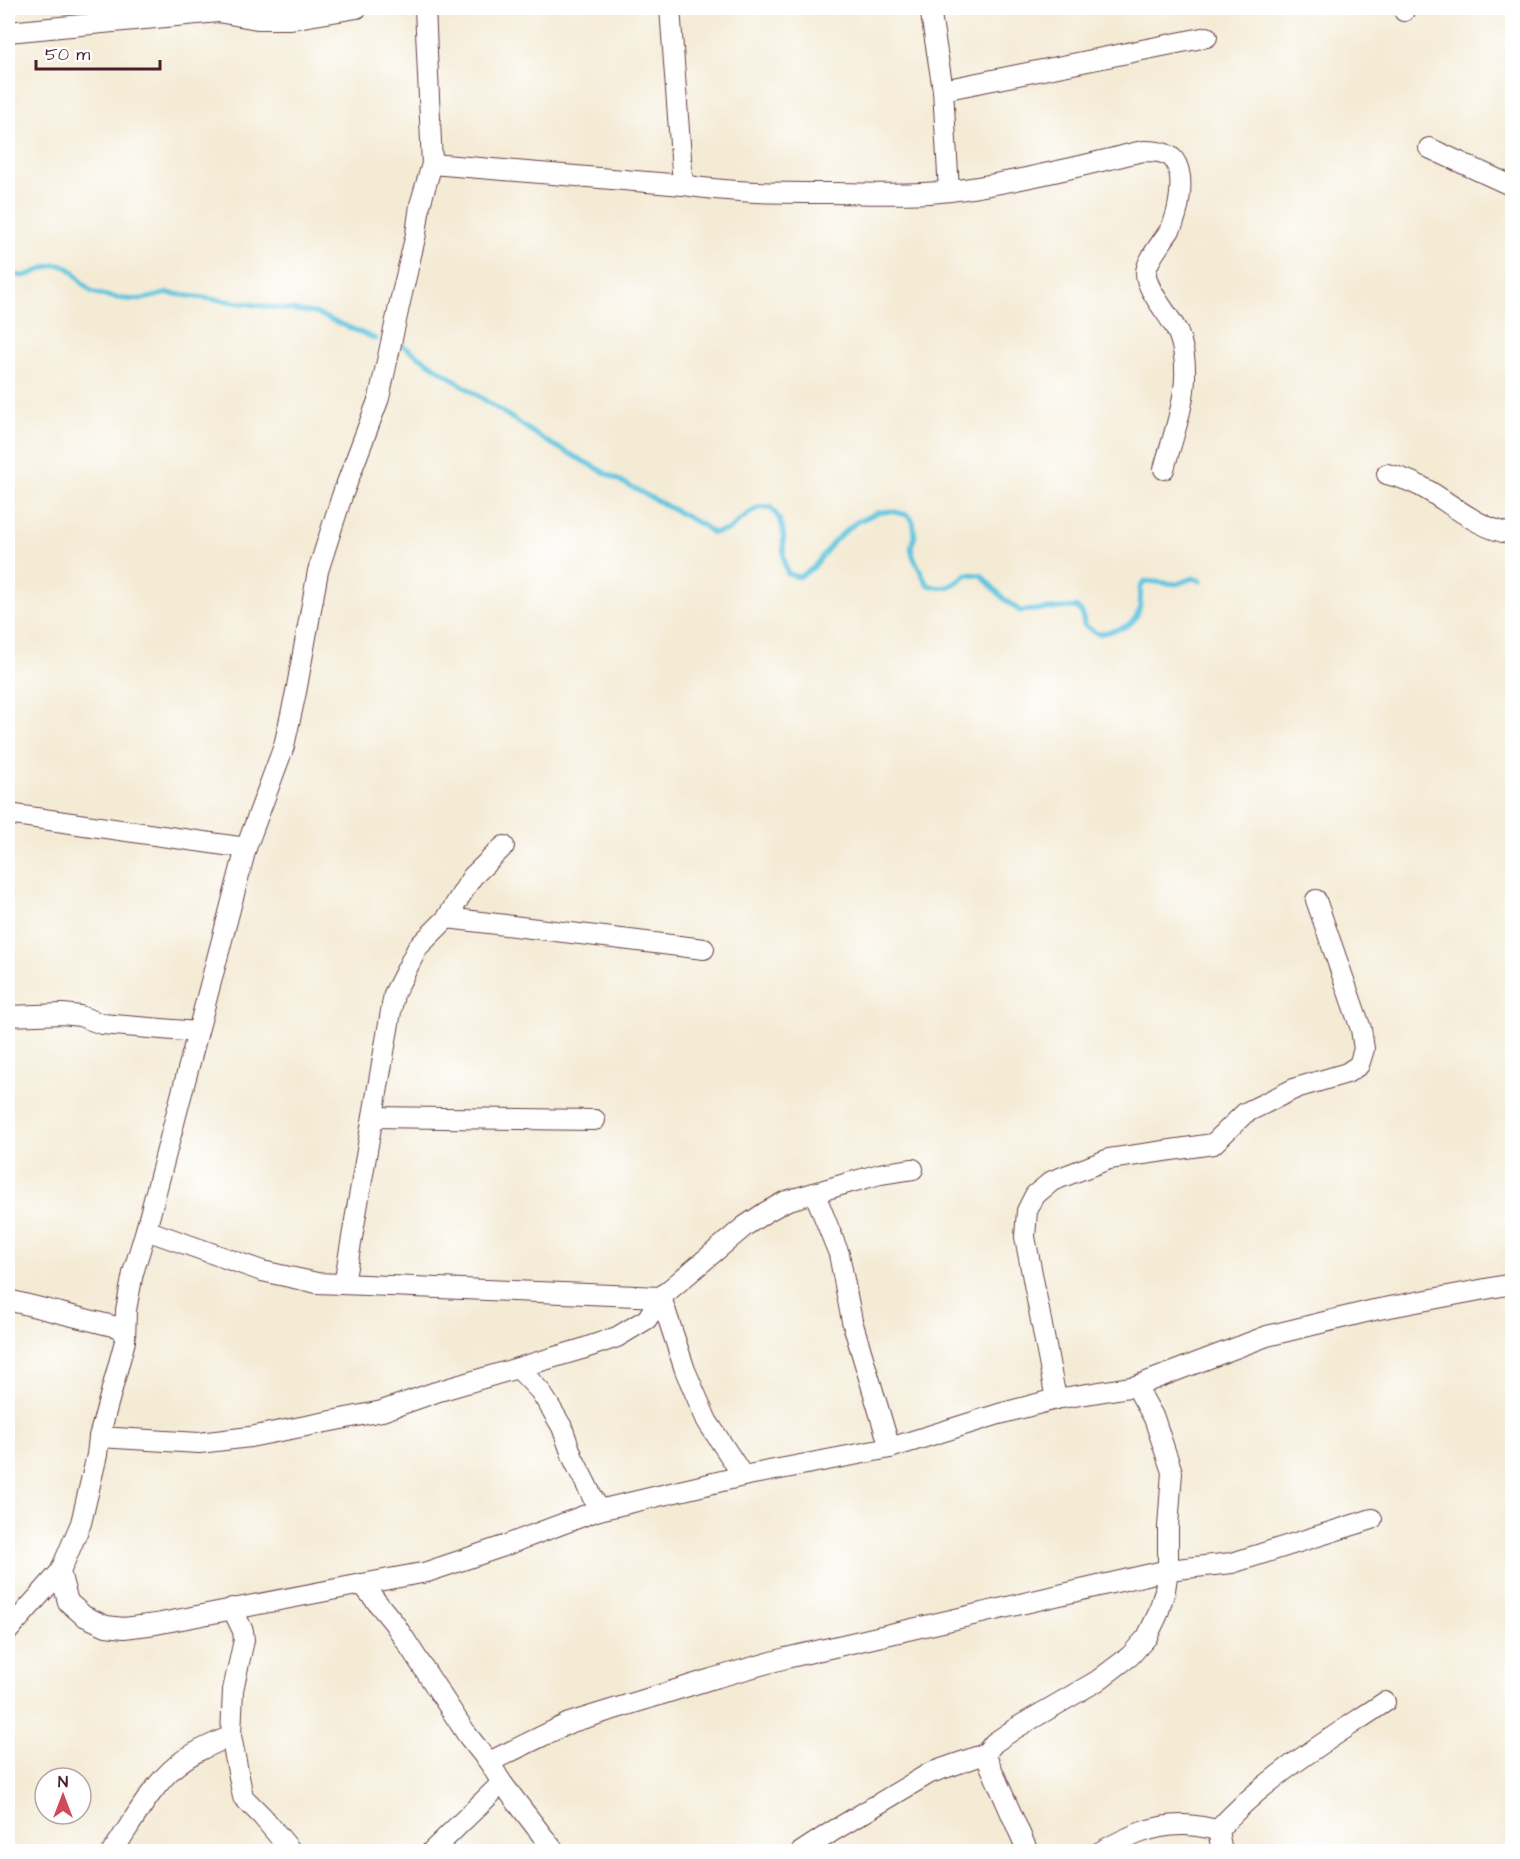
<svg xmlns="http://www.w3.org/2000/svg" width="1520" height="1859" font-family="'Architects Daughter',sans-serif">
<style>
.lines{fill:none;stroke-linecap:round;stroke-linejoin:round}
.stream{stroke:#61c5df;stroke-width:5}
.minor-casing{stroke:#643e44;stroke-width:22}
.minor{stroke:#fff;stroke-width:20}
</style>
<rect width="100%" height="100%" fill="#fff"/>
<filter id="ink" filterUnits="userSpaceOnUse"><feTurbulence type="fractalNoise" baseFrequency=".0167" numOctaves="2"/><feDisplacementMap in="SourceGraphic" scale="12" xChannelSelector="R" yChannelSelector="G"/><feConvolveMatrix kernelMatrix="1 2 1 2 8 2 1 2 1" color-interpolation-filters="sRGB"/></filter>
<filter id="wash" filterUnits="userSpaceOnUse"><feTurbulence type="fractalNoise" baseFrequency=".008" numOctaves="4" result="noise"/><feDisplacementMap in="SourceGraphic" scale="24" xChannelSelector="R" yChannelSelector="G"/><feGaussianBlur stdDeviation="1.35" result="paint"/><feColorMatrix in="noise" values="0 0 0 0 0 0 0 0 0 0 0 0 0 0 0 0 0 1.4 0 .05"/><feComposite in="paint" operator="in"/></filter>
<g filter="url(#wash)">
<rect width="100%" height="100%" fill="#f4ebd5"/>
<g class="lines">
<g class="stream">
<path d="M8,271C25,284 38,267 56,265C74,263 80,286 93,292C97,294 102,295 107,296C130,301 143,301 167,293L315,313L376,339"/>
<path d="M402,345L546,441L702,525L713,533L729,530L741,519L757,508L770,507C794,531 776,547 788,574L799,577L813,568L835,540L855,523L876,513L890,511L908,515L913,521L915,536L911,547L913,556L927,584C945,592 953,586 967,574L981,575L1003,598L1020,611L1076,607L1082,613L1084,625L1098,634C1128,628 1144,624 1140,588L1145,581L1177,584L1193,578L1201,581"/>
</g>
</g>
</g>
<g filter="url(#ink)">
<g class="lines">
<g class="minor-casing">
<g id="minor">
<path d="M670,8L683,185"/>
<path d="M930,8L943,90L949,191"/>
<path d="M1404,11L1405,8"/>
<path d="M8,32L218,12L257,19H291L357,8"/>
<path d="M943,90L1207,37"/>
<path d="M1429,148L1512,186"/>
<path d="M432,164L683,185C732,193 779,193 828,193C868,193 910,196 950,191C975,188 1001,183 1026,178C1054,172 1082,166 1110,159C1121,157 1134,152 1145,151C1154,151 1168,152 1174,160C1186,176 1179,214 1170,230C1163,241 1146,261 1146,273C1146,291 1171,316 1178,333C1196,378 1176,425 1164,469"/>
<path d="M1387,474C1399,477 1411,481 1422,487C1453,504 1476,528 1512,534"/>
<path d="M8,814L246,848"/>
<path d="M447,918L704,949"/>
<path d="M8,1016L63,1014L80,1016L102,1024L197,1032"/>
<path d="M373,1117L595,1120"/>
<path d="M815,1194L839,1254L852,1321L890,1448"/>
<path d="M146,1230L262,1271L317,1283L661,1297L685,1370L707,1421L743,1476"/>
<path d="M344,1284L394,994L418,947L447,918L472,877L504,846"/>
<path d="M8,1300L125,1329"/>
<path d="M518,1368L540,1391L552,1410L562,1427L573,1458L599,1510"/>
<path d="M1056,1399L1025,1237L1027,1211L1035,1195L1052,1181L1109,1159L1213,1144L1245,1113L1296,1088L1347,1073L1359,1065L1364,1049L1361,1029L1316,900"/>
<path d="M99,1437L199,1443L250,1437L382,1411L436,1392L582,1349L617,1337L647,1319L661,1297L745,1226L766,1212L786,1201L848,1183L880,1174L913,1169"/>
<path d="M60,1572L68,1602L84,1616L106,1626L124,1628L156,1624L362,1584L394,1623L468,1736L489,1762L502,1783L555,1852"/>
<path d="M362,1584L427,1572L501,1547L599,1510L743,1476L890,1448L999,1414L1056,1399L1136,1386L1267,1336L1374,1310L1512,1284"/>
<path d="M232,1608L243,1631L244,1640L233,1690L231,1736L243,1797L262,1816L292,1852"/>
<path d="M8,1631L60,1572L81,1523L97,1455L99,1437L125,1341L126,1310L133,1273L146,1230L246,848L284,746L296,692L318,571L342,496L379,398L400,302L416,234L420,205L432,164L425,8"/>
<path d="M985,1754L1028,1852"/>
<path d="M489,1762L569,1723L711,1679L786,1658L1168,1570L1232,1563L1372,1519"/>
<path d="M112,1852C131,1825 152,1785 177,1765C193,1752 213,1744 231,1736"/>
<path d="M431,1852L502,1783"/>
<path d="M801,1852L833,1831L930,1773L985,1754L994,1743L1016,1728L1097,1681L1130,1656L1147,1637L1158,1614L1165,1590L1168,1570V1527L1172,1472L1154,1418L1136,1386"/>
<path d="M1100,1852C1127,1837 1153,1824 1185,1825C1195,1825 1207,1828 1218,1830"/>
<path d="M1222,1852L1218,1830C1264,1778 1327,1741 1385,1702"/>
</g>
</g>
<use href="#minor" class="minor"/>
</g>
</g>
<rect width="1520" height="1859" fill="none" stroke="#fff" stroke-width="30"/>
<g transform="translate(63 1796)"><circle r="28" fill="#ffffff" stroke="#b7a5aa" stroke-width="1.5"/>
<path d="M0-4.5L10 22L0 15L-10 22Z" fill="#d1495b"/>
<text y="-9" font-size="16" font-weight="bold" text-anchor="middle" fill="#4a1f2b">N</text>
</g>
<path d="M36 60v9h124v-9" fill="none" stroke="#4a1f2b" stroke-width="3"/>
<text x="45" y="60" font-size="18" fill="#4a1f2b" stroke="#ffffff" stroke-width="4.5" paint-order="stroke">50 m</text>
</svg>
